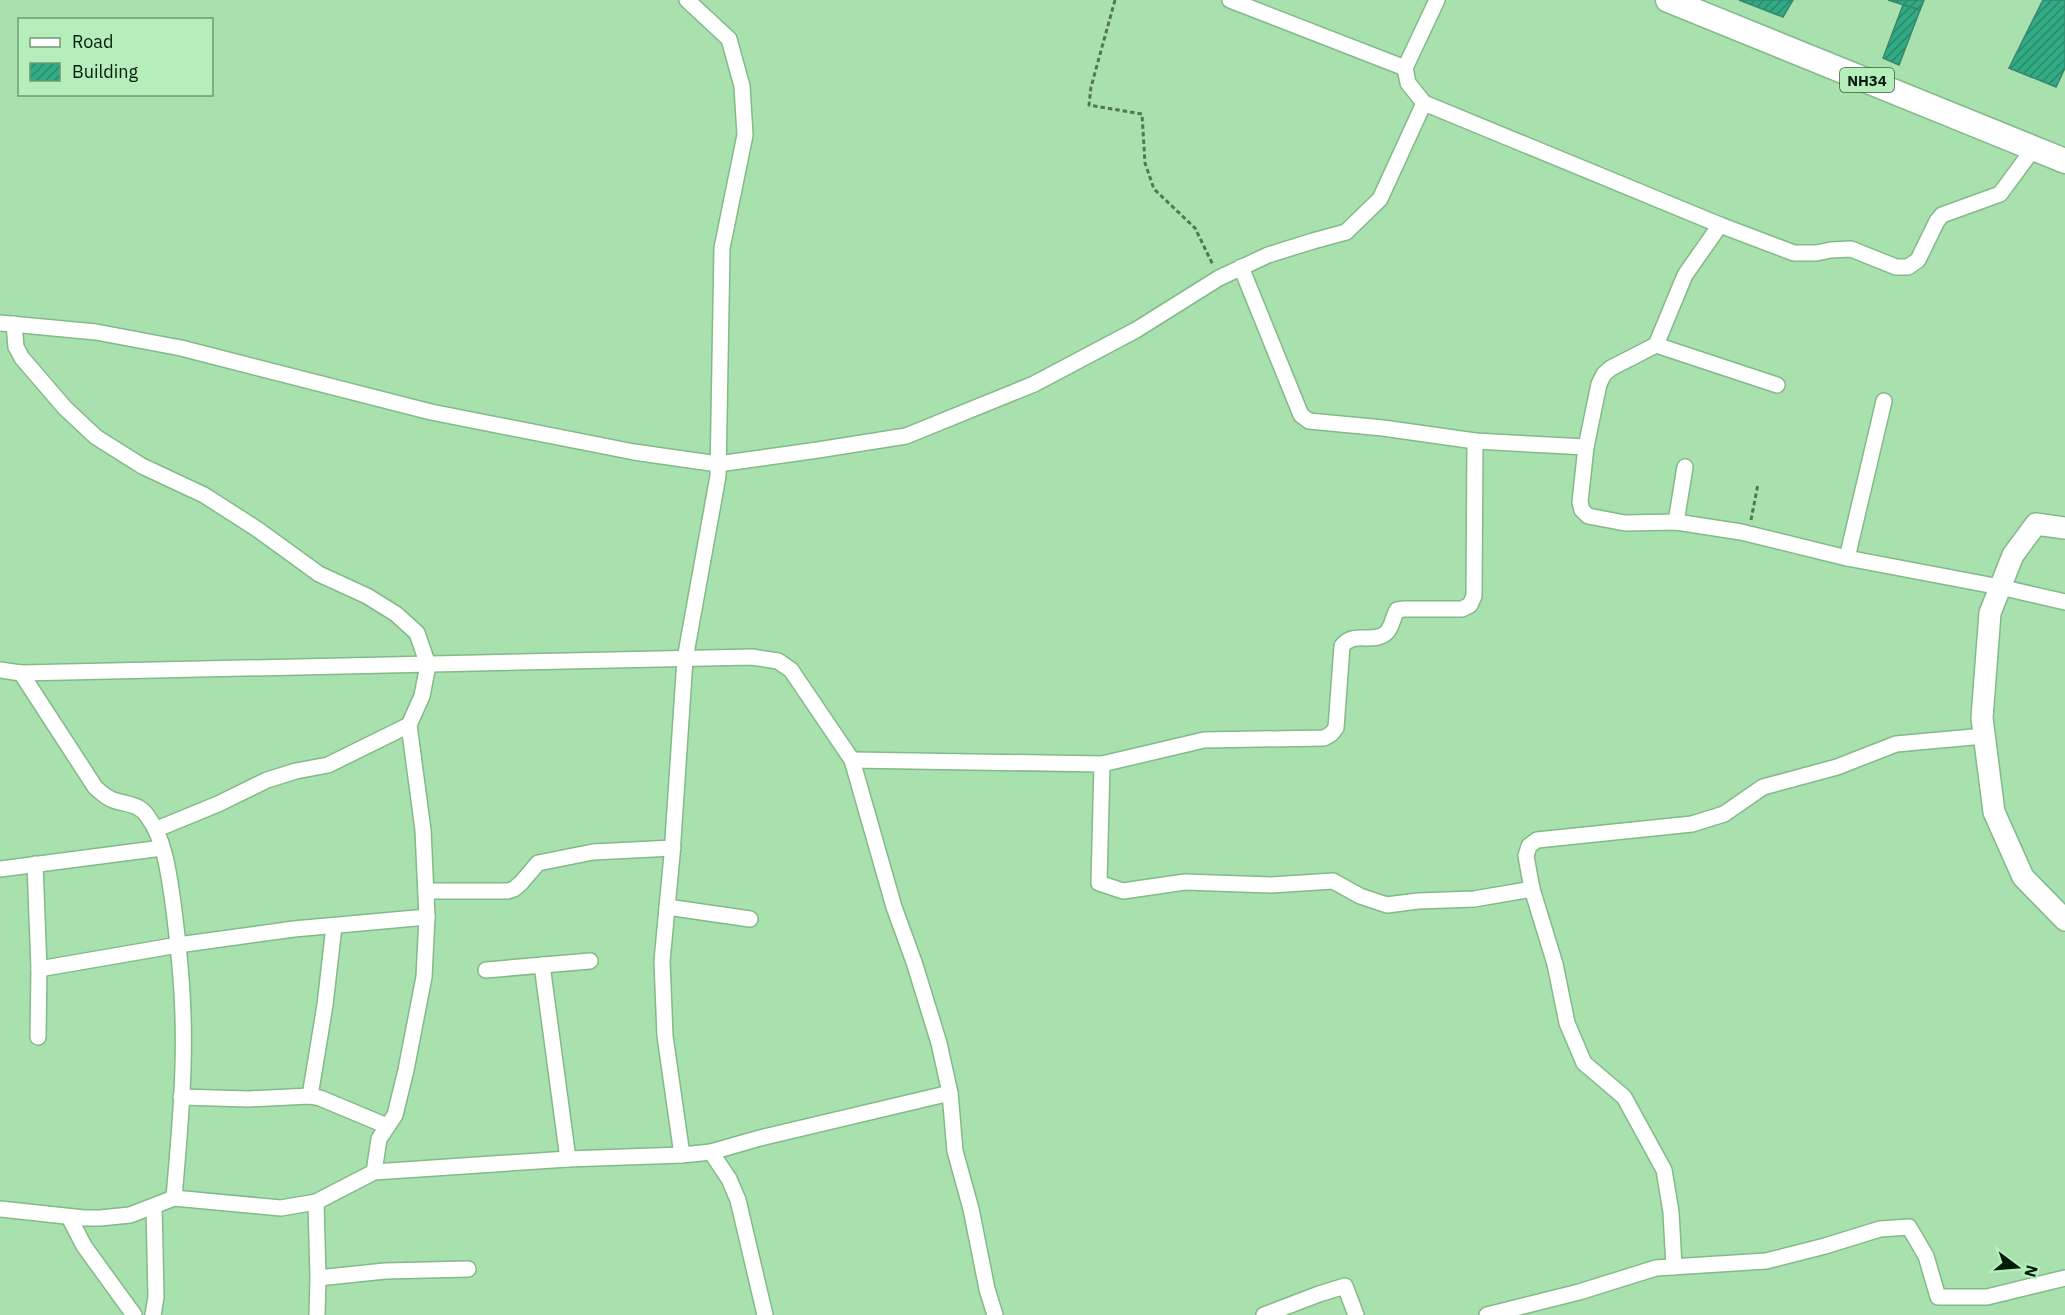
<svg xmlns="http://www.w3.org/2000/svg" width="2065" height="1315" font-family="'IBM Plex Sans',sans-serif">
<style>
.building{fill:url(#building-hatch);stroke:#36886c;stroke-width:1.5}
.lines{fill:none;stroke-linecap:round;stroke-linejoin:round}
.street-casing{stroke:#82ba89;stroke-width:18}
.secondary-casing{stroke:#82ba89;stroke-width:24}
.primary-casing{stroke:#82ba89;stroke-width:27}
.path{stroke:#517756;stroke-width:3;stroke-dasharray:4.5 3;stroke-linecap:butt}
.street{stroke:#fff;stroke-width:15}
.secondary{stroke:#fff;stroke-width:21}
.primary{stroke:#fff;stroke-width:24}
.labels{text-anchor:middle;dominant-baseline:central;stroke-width:4.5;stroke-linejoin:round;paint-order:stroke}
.shield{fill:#b5eebb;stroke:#3a5b3f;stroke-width:1.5}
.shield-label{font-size:15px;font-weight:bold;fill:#061c0a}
</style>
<defs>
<pattern id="building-hatch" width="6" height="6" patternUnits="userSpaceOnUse" patternTransform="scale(1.5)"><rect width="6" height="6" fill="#32aa84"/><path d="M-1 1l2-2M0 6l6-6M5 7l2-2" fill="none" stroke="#288a6a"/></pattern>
</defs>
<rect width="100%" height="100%" fill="#a8e1ae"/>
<g class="building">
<path d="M1739,0H1793L1783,17Z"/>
<path d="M1888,0H1924L1920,10Z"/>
<path d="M2043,0H2065V68L2056,87L2009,68Z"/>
<path d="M1903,5L1920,10L1899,65L1883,58Z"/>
</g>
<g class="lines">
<g class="street-casing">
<g id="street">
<path d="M687,0L729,39L742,86L745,135L722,248L718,476L685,659L672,855L662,961L665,1036L682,1155L711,1152L729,1179L738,1200L765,1315"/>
<path d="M1230,0L1405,68"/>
<path d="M1437,0L1405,68L1408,83L1424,103L1720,225L1794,253H1816L1831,250L1851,249L1896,267H1908L1918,260L1937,221L1942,215L2000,194L2034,148"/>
<path d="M1241,267L1301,415L1309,421L1383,428L1475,441L1586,447L1580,502L1582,510L1588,516L1625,523L1676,522L1741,532L1847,558L2000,587L2065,602"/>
<path d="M0,323L96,332L181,348L431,412L634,452L718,464L818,450L906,436L1034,384L1136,330L1219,278L1268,255L1313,241L1346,232L1380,199L1424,103"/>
<path d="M14,324L16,347L22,358L65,408L96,437L142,466L204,495L257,529L319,574L367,596L396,614L417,633L428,665L422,696L409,725L328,765L296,771L267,780L218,804L157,829"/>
<path d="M1656,345L1777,385"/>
<path d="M1586,447L1599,384L1604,374L1611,368L1656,345L1685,275L1720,225"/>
<path d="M1676,522L1685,467"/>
<path d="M1847,558L1884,401"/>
<path d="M0,670L21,673L752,657L778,661L791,670L852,760L894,907L914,962L939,1043L950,1093L955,1151L971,1209L987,1289L995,1315"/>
<path d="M21,673L95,787C100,792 105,797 113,800C127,805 139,803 148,817C165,840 169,875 173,903C178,941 182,979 183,1016C185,1077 179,1138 174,1198"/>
<path d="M852,760L1102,764L1099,883L1123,891L1185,882L1271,885L1333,881L1360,896L1387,905L1418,901L1474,899L1532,889L1555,964L1567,1023L1584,1063L1624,1097L1664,1170L1671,1212L1674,1267"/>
<path d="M1102,764L1204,740L1324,738L1331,734L1336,728L1342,646C1354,630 1374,645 1387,632C1392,627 1393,617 1397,610L1404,609H1462L1470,605L1474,596L1475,441"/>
<path d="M35,864L39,969L38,1037"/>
<path d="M0,869L162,848"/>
<path d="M1532,889L1526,856L1529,846L1537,840L1692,824L1724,814L1763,787L1837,767L1896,744L1984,736"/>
<path d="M426,891H508L514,889L521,883L538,863L593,852L673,848"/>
<path d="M667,907L750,919"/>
<path d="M542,965L568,1159"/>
<path d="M39,969L178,945L294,929L427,917"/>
<path d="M486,970L590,961"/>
<path d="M310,1096L325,1005L334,926"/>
<path d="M181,1097L248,1099L310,1096L320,1098L387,1126"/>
<path d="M711,1152L760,1138L950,1093"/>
<path d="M374,1172L379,1139L395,1115L406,1070L424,977L427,917L423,830L409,725"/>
<path d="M316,1202L318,1278L317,1315"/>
<path d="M0,1209L84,1218H100L130,1215L174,1198L281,1208L316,1202L374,1172L568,1159L682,1155"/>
<path d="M69,1217L84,1246L134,1315"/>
<path d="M318,1278L385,1271L468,1269"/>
<path d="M153,1315L156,1297L154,1206"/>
<path d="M1264,1315L1319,1294L1345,1286L1356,1315"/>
<path d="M1487,1315L1579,1292L1656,1268L1766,1261L1825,1246L1880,1229L1909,1227L1926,1256L1938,1297H1987L2065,1278"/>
</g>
</g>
<g class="secondary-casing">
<path id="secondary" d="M2065,528L2036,524L2013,555L1990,613L1982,718L1994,812L2023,877L2065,920"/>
</g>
<g class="primary-casing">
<path id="primary" d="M1668,0L2065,161"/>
</g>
<g class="path">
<path d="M1115,0L1091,87L1089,105L1142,114L1145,163L1154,189L1195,228L1213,265"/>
<path d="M1751,520L1758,484"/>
</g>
<use href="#street" class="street"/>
<use href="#secondary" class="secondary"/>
<use href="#primary" class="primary"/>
</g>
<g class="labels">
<rect class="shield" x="1840" y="68" width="54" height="24" rx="4.5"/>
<g class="shield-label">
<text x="1867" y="80">NH34</text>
</g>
</g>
<rect x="18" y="18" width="195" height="78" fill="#b5eebb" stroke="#6f9a74" stroke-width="1.5"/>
<rect x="30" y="38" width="30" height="9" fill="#ffffff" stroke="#6f9a74" stroke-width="1.5"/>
<text x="72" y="48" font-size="18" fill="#061c0a">Road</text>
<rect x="30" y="63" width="30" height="18" fill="url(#building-hatch)" stroke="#6f9a74" stroke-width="1.5"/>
<text x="72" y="78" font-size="18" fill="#061c0a">Building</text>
<g transform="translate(2017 1267) rotate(106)" stroke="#b5eebb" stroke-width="4.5" paint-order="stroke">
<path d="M0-4.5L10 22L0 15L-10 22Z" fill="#061c0a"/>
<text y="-9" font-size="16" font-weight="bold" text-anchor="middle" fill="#061c0a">N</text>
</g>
</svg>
